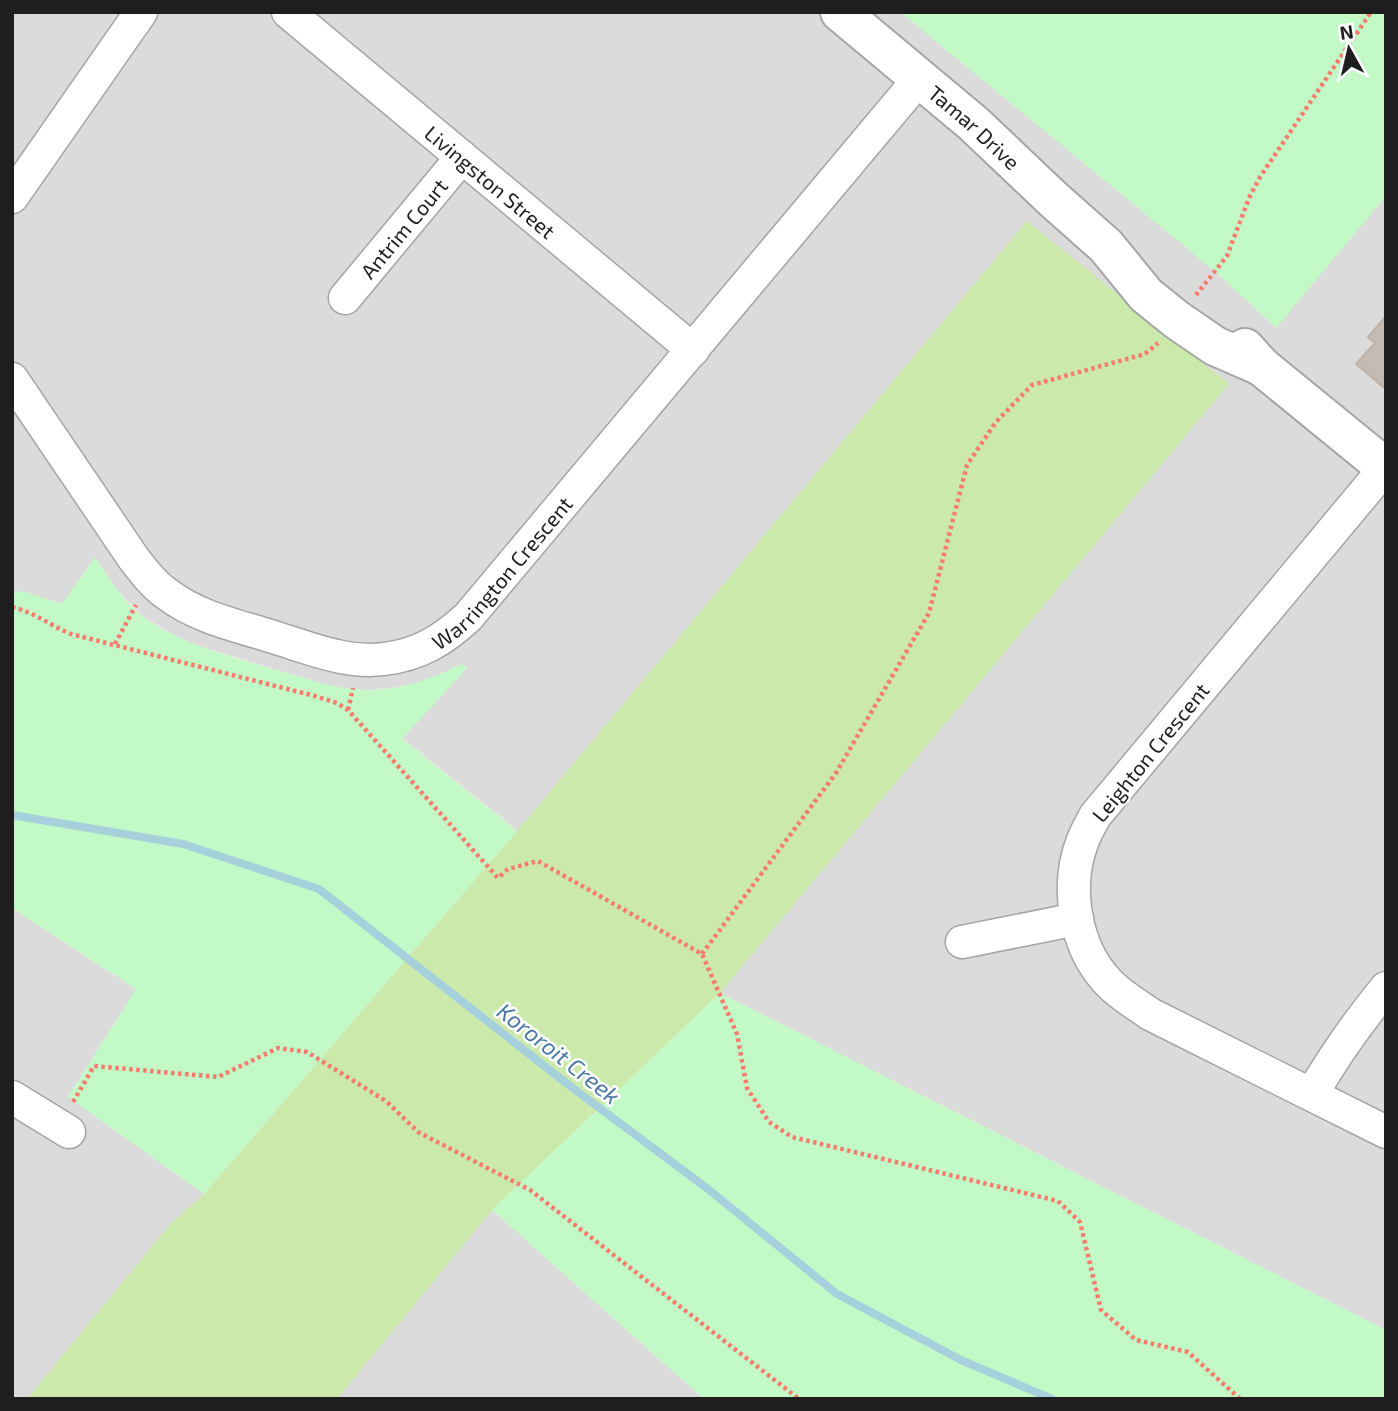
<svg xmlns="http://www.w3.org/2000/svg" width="1398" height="1411" font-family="'Exo 2',sans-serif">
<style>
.residential{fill:#dcdbdb}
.grass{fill:#cae9ab}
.park{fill:#c2f9c6}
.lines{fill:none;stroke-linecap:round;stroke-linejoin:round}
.stream{stroke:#a6d0dc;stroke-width:8}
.building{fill:#c4bbb4;stroke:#c1b2a7;stroke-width:2}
.minor-casing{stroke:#a5a5a5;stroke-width:35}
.tertiary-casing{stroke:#a5a5a5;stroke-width:42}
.path{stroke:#f87b6d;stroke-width:4.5;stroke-dasharray:3.5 3.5;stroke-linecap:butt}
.minor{stroke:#fff;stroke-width:32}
.tertiary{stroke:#fff;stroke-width:38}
.labels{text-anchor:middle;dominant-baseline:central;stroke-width:5;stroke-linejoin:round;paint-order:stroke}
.street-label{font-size:21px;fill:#1e1e1e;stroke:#fff}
.water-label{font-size:23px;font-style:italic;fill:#4978a5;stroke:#fff}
</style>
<rect width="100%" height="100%" fill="#efece5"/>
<g class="residential">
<path d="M12,12H1386V1330L720,993L402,738L467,668L462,664L428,680L393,688L365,690L333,687L196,645L168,632L141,615L115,587L96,558L62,604L25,592L12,591Z"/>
<path d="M12,908L136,989L68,1097L204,1194L170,1224L27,1399H12Z"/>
<path d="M492,1210L704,1399H337Z"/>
</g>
<path class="grass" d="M1027,221L1229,384L720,993L492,1210L337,1399H27L170,1224L204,1194L517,831Z"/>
<g class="park">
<path d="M900,12H1386V196L1276,328L1222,278L1183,245Z"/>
<path d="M95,557C109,578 123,601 142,616C181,645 230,656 276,670C305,678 334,689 364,690C400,691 430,679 462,664L467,668L402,739L517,831L204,1194L68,1097L136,989L12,908V591L25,592L62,604Z"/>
<path d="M720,993L1386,1330V1399H704L492,1210Z"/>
</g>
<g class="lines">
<path class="stream" d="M12,815L183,844L319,889L566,1083L708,1189L837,1294L961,1360L1052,1399"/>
</g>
<path class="building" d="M1386,316V383L1383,387L1356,364L1375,343L1368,337Z"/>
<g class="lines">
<g class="minor-casing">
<g id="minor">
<path id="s1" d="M288,12L693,350"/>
<path d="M12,197L141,12"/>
<path id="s2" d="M345,298L462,157"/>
<path id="s3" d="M12,379L134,559C144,572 154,585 167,594C197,617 235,625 270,636C307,647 345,664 384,659C419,655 443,640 468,617L919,79"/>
<path d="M1385,468L1095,816C1091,824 1086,832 1083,840C1065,885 1074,946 1108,982C1120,995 1136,1004 1150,1014L1386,1132"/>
<path d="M962,942L1077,919"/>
<path d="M1312,1094C1334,1056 1358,1022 1386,988"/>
<path d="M12,1097L69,1132"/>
</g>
</g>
<g class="tertiary-casing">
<g id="tertiary">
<path id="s4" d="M840,12L974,124L1053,199L1106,246L1146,295L1177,320L1215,346L1261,366"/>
<path d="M1245,348L1261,366L1386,468"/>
</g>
</g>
<g class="path">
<path d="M1196,295L1227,256L1249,198L1260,177L1371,12"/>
<path d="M12,607C34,612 51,626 71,634L315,696L337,703L348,710L498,878L508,869L538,861L702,954L737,1034L747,1088L769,1122L792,1137L1058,1201L1080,1222L1101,1310L1136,1340L1188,1352L1240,1399"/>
<path d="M115,644L136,605"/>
<path d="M348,710L353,688"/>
<path d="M702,954L836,773L929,613L967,465L996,422L1032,385L1145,354L1158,343"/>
<path d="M73,1102L94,1066L218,1077L278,1048L307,1052L386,1101L418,1132L530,1190L799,1399"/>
</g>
<use href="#minor" class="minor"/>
<use href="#tertiary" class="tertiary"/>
</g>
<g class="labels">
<g class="street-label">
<text stroke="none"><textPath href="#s4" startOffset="177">Tamar Drive</textPath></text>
<text stroke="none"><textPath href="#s1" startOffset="264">Livingston Street</textPath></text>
<text stroke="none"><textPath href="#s2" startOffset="91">Antrim Court</textPath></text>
<text stroke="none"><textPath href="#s3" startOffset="646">Warrington Crescent</textPath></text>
<text transform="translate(1150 752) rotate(-51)">Leighton Crescent</text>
</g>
<g class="water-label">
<text transform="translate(559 1053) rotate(38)">Kororoit Creek</text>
</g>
</g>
<rect width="1398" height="1411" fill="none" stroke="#1e1e1e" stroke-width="28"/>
<g transform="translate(1349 49) rotate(352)" stroke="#ffffff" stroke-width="5" paint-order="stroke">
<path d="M0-5L12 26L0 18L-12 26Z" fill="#1e1e1e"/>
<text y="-10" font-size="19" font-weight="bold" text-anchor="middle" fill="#1e1e1e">N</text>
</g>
</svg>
